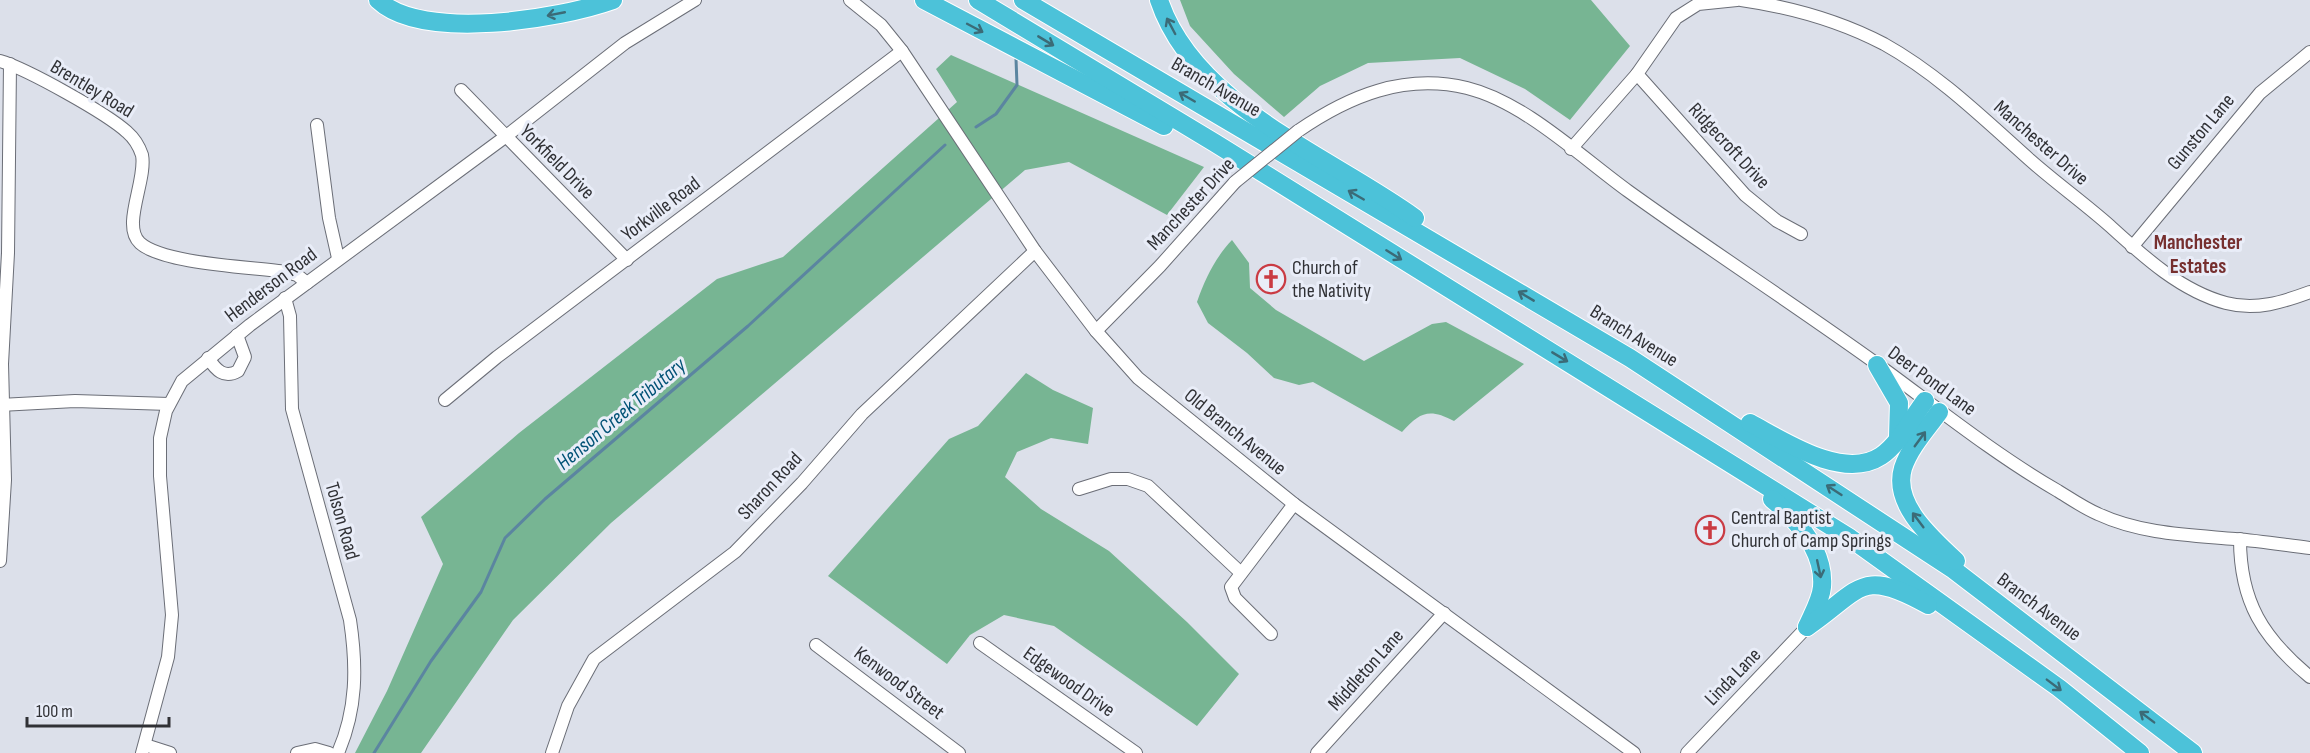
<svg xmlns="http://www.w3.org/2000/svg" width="2310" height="753" font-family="'Sofia Sans Condensed',sans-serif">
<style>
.forest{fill:#77b593}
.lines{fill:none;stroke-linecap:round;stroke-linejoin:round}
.stream{stroke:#5b85a0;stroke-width:3}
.minor-casing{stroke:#6b6e77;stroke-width:14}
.highway-casing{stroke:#fff;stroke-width:20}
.minor{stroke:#fff;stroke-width:12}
.highway{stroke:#4cc2d9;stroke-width:18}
.minor-bridge-casing{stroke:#6b6e77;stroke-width:14;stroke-linecap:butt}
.minor-bridge{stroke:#fff;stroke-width:12}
.oneway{stroke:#3b6b77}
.labels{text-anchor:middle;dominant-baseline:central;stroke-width:6;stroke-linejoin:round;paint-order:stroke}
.street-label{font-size:20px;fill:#303135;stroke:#e9edf8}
.poi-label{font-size:20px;fill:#303135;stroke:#e9edf8;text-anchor:start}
.neighbourhood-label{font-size:21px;font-weight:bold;fill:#762f2f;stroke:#e9edf8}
.water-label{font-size:21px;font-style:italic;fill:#025276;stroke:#e9edf8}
</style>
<rect width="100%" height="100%" fill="#dce0ea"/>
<g class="forest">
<path d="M1180,0H1591L1630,46L1570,120L1525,89L1460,58L1368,63L1320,86L1284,117L1234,74L1190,26Z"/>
<path d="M951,55L1204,167L1167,215L1069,162L1025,170L611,523L513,620L421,753H355L387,691L443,564L421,517L519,433L717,279L783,257L957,102L936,69Z"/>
<path d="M1232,240L1249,263L1250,288L1276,310L1364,361L1432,324L1446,322L1524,364L1454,421C1429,408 1420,412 1402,432L1313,382L1299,385L1274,378L1247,353L1208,323L1197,302C1205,279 1215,258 1232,240Z"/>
<path d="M1026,373L1053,390L1093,408L1088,444L1051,438L1017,452L1005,477L1041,509L1109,551L1187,622L1239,674L1197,726L1054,626L1004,615L970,635L947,664L828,576L949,439L978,426Z"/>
</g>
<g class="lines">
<g class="stream">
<path d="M976,127L996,114L1017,85L1016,59"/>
<path d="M374,753L431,661L481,592L505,538L545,499L748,326L945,145"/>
</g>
<g class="minor-casing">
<g id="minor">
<path d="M850,0L881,25L902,51L1035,251L1096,331L1138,378L1294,504L1634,753"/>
<path d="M1741,0C1790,7 1840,21 1884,44C1938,74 1984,119 2030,160C2056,183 2084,203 2110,226C2144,257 2181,291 2226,303C2256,311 2283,302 2310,292"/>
<path d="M0,61C27,69 106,113 127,132C134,138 139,146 142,155C147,180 121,226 140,243C163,264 253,267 286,272L297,275L307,283"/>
<path d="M1637,74L1745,195L1777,221L1801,234"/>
<path d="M461,90L627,260"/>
<path d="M317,125L329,218L338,258"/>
<path d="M1298,131C1349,96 1404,73 1467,88C1524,102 1581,157 1628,191C1710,250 1795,305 1877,364C1936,407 1994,454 2058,491C2071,499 2084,508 2098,514C2141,534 2189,535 2235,539C2260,541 2285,545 2310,548"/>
<path d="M1571,149L1637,74L1676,18L1698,4L1737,0"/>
<path d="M2132,247L2260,93L2310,52"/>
<path d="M285,298L290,316L292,409L350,620C357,667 357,709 338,753"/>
<path d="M1096,331L1160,266L1235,182"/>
<path d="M208,358C216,370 224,379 238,371L245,357L237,335"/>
<path d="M445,400L497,357L902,51"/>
<path d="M0,405L75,401L169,404"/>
<path d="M1079,489L1111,479H1128L1148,486L1241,573"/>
<path d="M2240,539C2240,602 2263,638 2310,677"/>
<path d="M0,561L5,480L2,364L8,253L10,64"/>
<path d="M1271,634L1235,598L1231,587L1294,504"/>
<path d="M980,643L1136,753"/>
<path d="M816,645L959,753"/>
<path d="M145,745L170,753"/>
<path d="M142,753L168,657L172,615L160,476V438L166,411L182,381L250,325L505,137L625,43L695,0"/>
<path d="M297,753L315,749L329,753"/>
<path d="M552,753L568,706L594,659L735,552L802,483L862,414L1035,251"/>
<path d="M1317,753L1444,613"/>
<path d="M1687,753L1807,627"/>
</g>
</g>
<g class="highway-casing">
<g id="highway">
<path d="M378,0C422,42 560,19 613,0"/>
<path d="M924,0L1164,126"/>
<path d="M978,0L1215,143L1850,538L2059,688L2140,753"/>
<path d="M1023,0L1630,358L1954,570L2193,753"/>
<path d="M1159,0C1194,106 1331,157 1415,218"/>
<path d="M1877,365L1899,403L1898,437"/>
<path d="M1939,412C1927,429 1910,447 1903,468C1892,505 1933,539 1956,561"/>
<path d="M1750,423C1784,441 1843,481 1881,456C1899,444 1912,418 1925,401"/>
<path d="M1772,499C1797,520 1825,551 1822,587C1821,600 1812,615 1807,627"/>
<path d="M1807,627C1862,589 1860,567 1928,605"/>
</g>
</g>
<use href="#minor" class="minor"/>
<use href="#highway" class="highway"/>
<g class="minor-bridge-casing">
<path id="minor-bridge" d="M1235,182L1298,131"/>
</g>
<use href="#minor-bridge" class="minor-bridge"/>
</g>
<defs><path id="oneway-shaft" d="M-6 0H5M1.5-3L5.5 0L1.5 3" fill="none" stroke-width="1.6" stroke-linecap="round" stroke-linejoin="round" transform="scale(1.5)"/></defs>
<g class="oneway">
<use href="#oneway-shaft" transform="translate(556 14) rotate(169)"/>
<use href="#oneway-shaft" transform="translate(1171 26) rotate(-118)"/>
<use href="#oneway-shaft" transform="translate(975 28) rotate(28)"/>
<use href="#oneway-shaft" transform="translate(1046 41) rotate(31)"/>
<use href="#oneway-shaft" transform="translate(1187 97) rotate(-150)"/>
<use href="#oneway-shaft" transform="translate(1356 195) rotate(-150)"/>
<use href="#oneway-shaft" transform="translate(1394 255) rotate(32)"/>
<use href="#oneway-shaft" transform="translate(1526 296) rotate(-149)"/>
<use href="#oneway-shaft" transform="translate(1560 357) rotate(31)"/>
<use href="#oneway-shaft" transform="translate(1920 439) rotate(-54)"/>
<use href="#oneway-shaft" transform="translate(1834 490) rotate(-147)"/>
<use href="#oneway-shaft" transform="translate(1918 520) rotate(-127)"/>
<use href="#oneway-shaft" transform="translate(1819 569) rotate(78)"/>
<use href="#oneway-shaft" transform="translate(2054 685) rotate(37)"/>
<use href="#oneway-shaft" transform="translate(2147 717) rotate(-143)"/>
</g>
<defs>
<g id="church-ring" transform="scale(1.5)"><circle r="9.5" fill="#e9edf8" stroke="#ca3b43" stroke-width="1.5"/><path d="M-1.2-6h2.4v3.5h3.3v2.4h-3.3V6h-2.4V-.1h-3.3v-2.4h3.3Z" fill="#ca3b43"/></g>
</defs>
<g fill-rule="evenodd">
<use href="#church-ring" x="1271" y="279"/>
<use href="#church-ring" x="1710" y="530"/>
</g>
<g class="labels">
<g class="street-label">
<text transform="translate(1216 87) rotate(30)">Branch Avenue</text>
<text transform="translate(92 89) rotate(31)">Brentley Road</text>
<text transform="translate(2201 132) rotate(-50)">Gunston Lane</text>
<text transform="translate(2041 143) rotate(41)">Manchester Drive</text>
<text transform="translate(1729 146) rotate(47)">Ridgecroft Drive</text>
<text transform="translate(557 162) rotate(45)">Yorkfield Drive</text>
<text transform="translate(1191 204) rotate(-47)">Manchester Drive</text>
<text transform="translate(661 209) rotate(-37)">Yorkville Road</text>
<text transform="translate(271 285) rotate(-37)">Henderson Road</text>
<text transform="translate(1634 336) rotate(32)">Branch Avenue</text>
<text transform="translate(1932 381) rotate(36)">Deer Pond Lane</text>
<text transform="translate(1235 432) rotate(39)">Old Branch Avenue</text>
<text transform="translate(770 486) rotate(-47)">Sharon Road</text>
<text transform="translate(342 521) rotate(74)">Tolson Road</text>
<text transform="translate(2039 607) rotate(37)">Branch Avenue</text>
<text transform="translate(1366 670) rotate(-48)">Middleton Lane</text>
<text transform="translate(1733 677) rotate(-46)">Linda Lane</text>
<text transform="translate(1069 682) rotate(35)">Edgewood Drive</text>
<text transform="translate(899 683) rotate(37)">Kenwood Street</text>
</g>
<g class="poi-label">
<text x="1292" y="268">Church of<tspan x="1292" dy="23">the Nativity</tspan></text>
<text x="1731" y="518">Central Baptist<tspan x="1731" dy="23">Church of Camp Springs</tspan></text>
</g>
<g class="neighbourhood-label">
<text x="2198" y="242">Manchester<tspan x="2198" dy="24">Estates</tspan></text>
</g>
<g class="water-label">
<text transform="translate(621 414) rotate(-40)">Henson Creek Tributary</text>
</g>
</g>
<path d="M27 717v9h142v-9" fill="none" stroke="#303135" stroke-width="3"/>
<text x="36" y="717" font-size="18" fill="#303135" stroke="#e9edf8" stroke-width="4.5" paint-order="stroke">100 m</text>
</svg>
